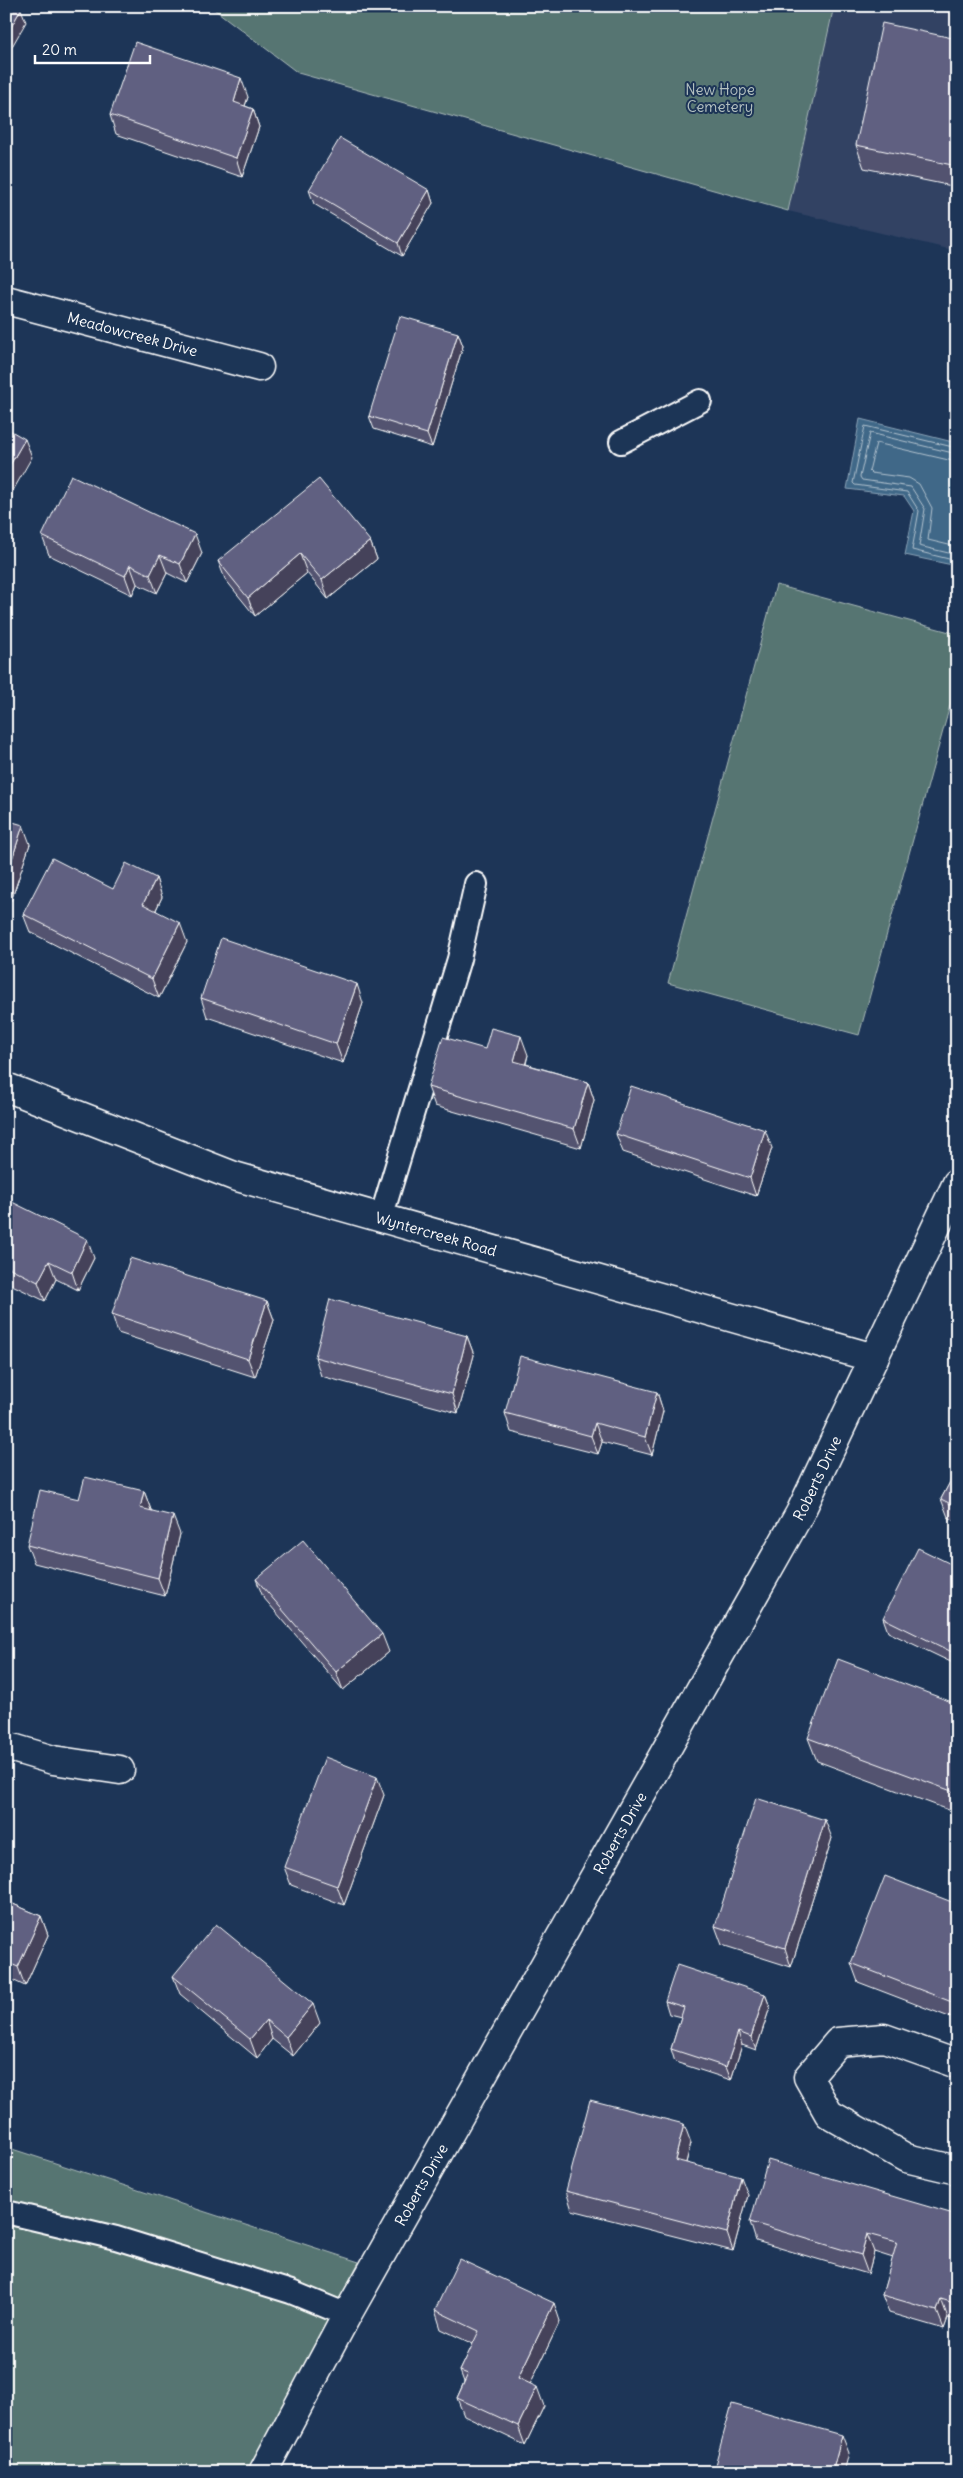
<svg xmlns="http://www.w3.org/2000/svg" width="963" height="2478" font-family="Delius,sans-serif">
<style>
.built{fill:#314264}
.green{fill:#567472;stroke:#aabab8}
.water{fill:#406888;stroke:#8ca4b8}
.lines{fill:none;stroke-linecap:round;stroke-linejoin:round}
.shore{stroke:#b3c3cf;stroke-width:1}
.lane-casing{stroke:#fff;stroke-width:26}
.street-casing{stroke:#fff;stroke-width:31}
.secondary-casing{stroke:#fff;stroke-width:31}
.lane{stroke:#1d3557;stroke-width:22}
.street{stroke:#1d3557;stroke-width:28}
.secondary{stroke:#1d3557;stroke-width:28}
.wall{fill:#53536f;stroke:#fff}
.shaded-wall{fill:#44435a;stroke:#fff}
.building{fill:#616081;stroke:#fff}
.labels{text-anchor:middle;dominant-baseline:central;stroke-width:4;stroke-linejoin:round;paint-order:stroke}
.park-label{font-size:15px;fill:#b3c0c0;stroke:#1d3557}
.street-label{font-size:15px;fill:#fff;stroke:#1d3557}
</style>
<rect width="100%" height="100%" fill="#1d3557"/>
<filter id="ink" filterUnits="userSpaceOnUse"><feTurbulence type="fractalNoise" baseFrequency=".02" numOctaves="2"/><feDisplacementMap in="SourceGraphic" scale="10" xChannelSelector="R" yChannelSelector="G"/><feConvolveMatrix kernelMatrix="1 2 1 2 8 2 1 2 1" color-interpolation-filters="sRGB"/></filter>
<g filter="url(#ink)">
<path class="built" d="M834,6H957V251L788,211Z"/>
<g class="green">
<path d="M210,6H834L788,211L298,73Z"/>
<path d="M776,585L957,634V680L859,1035L668,983Z"/>
<path d="M6,2147L359,2262L247,2472H6Z"/>
</g>
<path class="water" d="M860,419L957,443V566L905,555L914,511L904,496L847,489Z"/>
<g class="lines">
<g class="shore">
<path d="M957,448L865,426L853,483L855,485L907,492L919,511L912,550L957,561"/>
<path d="M957,454L870,433L860,477L862,480L911,487L925,509L919,546L957,555"/>
<path d="M957,462L876,443L869,471L871,473L909,478L919,484L932,508L928,540L957,547"/>
</g>
<g class="lane-casing">
<g id="lane">
<path d="M621,442L700,401"/>
<path d="M381,1218L459,959L476,884"/>
<path d="M6,2212L116,2238L291,2292L347,2315"/>
</g>
</g>
<g class="street-casing">
<g id="street">
<path id="s1" d="M6,300L259,367"/>
<path id="s2" d="M6,1087L234,1176L874,1358"/>
<path d="M6,1746L53,1760L120,1770"/>
<path d="M957,2064L884,2038L838,2042L808,2077L829,2114L906,2158L957,2170"/>
</g>
</g>
<g class="secondary-casing">
<g id="secondary">
<path id="s3" d="M263,2472L347,2315L800,1513L957,1183"/>
</g>
</g>
<use href="#lane" class="lane"/>
<use href="#street" class="street"/>
<use href="#secondary" class="secondary"/>
</g>
<g class="wall">
<path d="M957,39V187L864,168L856,145Z"/>
<path d="M248,97L245,106L253,109L259,127L242,177L116,134L110,115Z"/>
<path d="M309,190H429L433,203L402,256L314,204Z"/>
<path d="M458,333L463,346L432,447L374,429L369,416Z"/>
<path d="M42,536L202,553L187,583L167,573L157,593L137,584L132,595L49,555Z"/>
<path d="M370,541L377,559L328,599L307,573L255,616L225,579L218,561Z"/>
<path d="M6,820L30,844L11,901L6,900Z"/>
<path d="M156,878L162,897L156,910L187,942L159,998L30,932L23,914L113,889Z"/>
<path d="M201,998L363,1003L343,1063L207,1017Z"/>
<path d="M485,1049L528,1055L526,1064L588,1082L594,1100L581,1148L435,1106L428,1087Z"/>
<path d="M616,1134L772,1148L756,1196L623,1152Z"/>
<path d="M6,1199L94,1258L78,1290L56,1279L45,1301L6,1282Z"/>
<path d="M267,1301L274,1320L255,1377L118,1333L112,1314Z"/>
<path d="M467,1336L474,1355L458,1413L321,1376L315,1357Z"/>
<path d="M657,1392L663,1411L652,1455L602,1442L598,1454L511,1432L505,1413Z"/>
<path d="M957,1469V1522L948,1517L941,1499Z"/>
<path d="M144,1491L151,1510L180,1534L165,1596L34,1563L27,1545L79,1499Z"/>
<path d="M957,1567V1665L888,1632L883,1618Z"/>
<path d="M256,1579L389,1652L343,1690L263,1597Z"/>
<path d="M957,1704V1813L817,1761L808,1738Z"/>
<path d="M384,1795L344,1905L291,1885L284,1867Z"/>
<path d="M832,1838L791,1967L722,1945L715,1926Z"/>
<path d="M6,1901L41,1916L48,1935L25,1986L6,1977Z"/>
<path d="M957,1904V2020L858,1982L851,1963Z"/>
<path d="M173,1976L320,2023L293,2056L272,2039L257,2058L180,1994Z"/>
<path d="M765,1994L770,2007L756,2050L742,2045L731,2080L675,2062L671,2049L681,2017L669,2014L665,2001Z"/>
<path d="M691,2143L686,2163L748,2195L733,2251L572,2210L566,2191Z"/>
<path d="M957,2215V2320L948,2318L944,2329L889,2313L882,2295L893,2258L874,2252L868,2274L756,2241L750,2222Z"/>
<path d="M435,2310L560,2321L530,2384L544,2406L525,2445L464,2416L457,2398L464,2382L460,2371L473,2344L441,2329Z"/>
</g>
<g class="shaded-wall">
<path d="M21,9L26,22L6,57V36Z"/>
<path d="M241,78L248,97L240,120L234,102Z"/>
<path d="M253,109L259,127L242,177L236,158Z"/>
<path d="M429,190L433,203L402,256L398,243Z"/>
<path d="M458,333L463,346L432,447L427,434Z"/>
<path d="M25,439L32,457L6,503V472Z"/>
<path d="M195,534L202,553L187,583L180,564Z"/>
<path d="M370,541L377,559L328,599L322,580Z"/>
<path d="M300,554L307,573L255,616L248,598Z"/>
<path d="M160,555L167,573L157,593L150,575Z"/>
<path d="M130,565L137,584L132,595L125,576Z"/>
<path d="M23,825L30,844L11,901L6,887V878Z"/>
<path d="M156,878L162,897L150,922L143,904Z"/>
<path d="M180,923L187,942L159,998L152,979Z"/>
<path d="M357,984L363,1003L343,1063L336,1044Z"/>
<path d="M521,1036L528,1055L521,1079L514,1061Z"/>
<path d="M588,1082L594,1100L581,1148L574,1129Z"/>
<path d="M765,1130L772,1148L756,1196L750,1178Z"/>
<path d="M87,1239L94,1258L78,1290L72,1272Z"/>
<path d="M49,1261L56,1279L45,1301L38,1282Z"/>
<path d="M267,1301L274,1320L255,1377L248,1359Z"/>
<path d="M467,1336L474,1355L458,1413L452,1394Z"/>
<path d="M657,1392L663,1411L652,1455L645,1437Z"/>
<path d="M595,1423L602,1442L598,1454L591,1436Z"/>
<path d="M144,1491L151,1510L147,1526L140,1508Z"/>
<path d="M173,1516L180,1534L165,1596L158,1578Z"/>
<path d="M382,1634L389,1652L343,1690L336,1672Z"/>
<path d="M377,1777L384,1795L344,1905L337,1886Z"/>
<path d="M825,1820L832,1838L791,1967L785,1948Z"/>
<path d="M41,1916L48,1935L25,1986L18,1967Z"/>
<path d="M765,1994L770,2007L756,2050L751,2037Z"/>
<path d="M313,2004L320,2023L293,2056L286,2037Z"/>
<path d="M266,2020L272,2039L257,2058L250,2039Z"/>
<path d="M738,2032L742,2045L731,2080L726,2067Z"/>
<path d="M684,2124L691,2143L682,2178L675,2160Z"/>
<path d="M741,2177L748,2195L733,2251L727,2233Z"/>
<path d="M867,2234L874,2252L868,2274L861,2255Z"/>
<path d="M941,2299L948,2318L944,2329L937,2311Z"/>
<path d="M554,2303L560,2321L524,2397L518,2378Z"/>
<path d="M537,2387L544,2406L525,2445L518,2426Z"/>
<path d="M842,2435L849,2453L844,2472H832Z"/>
</g>
<g class="building">
<path d="M6,6H16L21,9L6,36Z"/>
<path d="M882,23L957,39V166L856,145Z"/>
<path d="M135,42L241,78L234,102L253,109L236,158L110,115Z"/>
<path d="M340,138L429,190L398,243L309,190Z"/>
<path d="M400,316L458,333L427,434L369,416Z"/>
<path d="M6,428L25,439L6,472Z"/>
<path d="M71,475L195,534L180,564L160,555L150,575L130,565L125,576L42,536Z"/>
<path d="M319,479L370,541L322,580L300,554L248,598L218,561Z"/>
<path d="M6,820L23,825L6,878Z"/>
<path d="M52,858L113,889L126,863L156,878L143,904L180,923L152,979L23,914Z"/>
<path d="M221,938L357,984L336,1044L201,998Z"/>
<path d="M491,1028L521,1036L514,1061L588,1082L574,1129L428,1087L443,1037L485,1049Z"/>
<path d="M631,1086L765,1130L750,1178L616,1134Z"/>
<path d="M6,1199L87,1239L72,1272L49,1261L38,1282L6,1266Z"/>
<path d="M130,1258L267,1301L248,1359L112,1314Z"/>
<path d="M330,1299L467,1336L452,1394L315,1357Z"/>
<path d="M520,1356L657,1392L645,1437L595,1423L591,1436L505,1413Z"/>
<path d="M957,1469V1507L941,1499Z"/>
<path d="M85,1477L144,1491L140,1508L173,1516L158,1578L27,1545L40,1490L79,1499Z"/>
<path d="M303,1540L382,1634L336,1672L256,1579Z"/>
<path d="M918,1548L957,1567L956,1654L883,1618Z"/>
<path d="M838,1659L957,1704V1793L808,1738Z"/>
<path d="M325,1757L377,1777L337,1886L284,1867Z"/>
<path d="M756,1798L825,1820L785,1948L715,1926Z"/>
<path d="M885,1876L957,1904V2004L851,1963Z"/>
<path d="M6,1901L41,1916L18,1967L6,1962Z"/>
<path d="M216,1924L313,2004L286,2037L266,2020L250,2039L173,1976Z"/>
<path d="M677,1965L765,1994L751,2037L738,2032L726,2067L671,2049L684,2007L665,2001Z"/>
<path d="M590,2100L684,2124L675,2160L741,2177L727,2233L566,2191Z"/>
<path d="M768,2160L957,2215V2304L941,2299L937,2311L882,2295L897,2242L867,2234L861,2255L750,2222Z"/>
<path d="M459,2259L554,2303L518,2378L537,2387L518,2426L457,2398L468,2374L460,2371L479,2331L435,2310Z"/>
<path d="M732,2404L842,2435L832,2472H713Z"/>
</g>
</g>
<g class="labels">
<g class="park-label">
<text x="720" y="89">New Hope<tspan x="720" dy="17">Cemetery</tspan></text>
</g>
<g class="street-label">
<text stroke="none"><textPath href="#s1" startOffset="131">Meadowcreek Drive</textPath></text>
<text stroke="none"><textPath href="#s2" startOffset="455">Wyntercreek Road</textPath></text>
<text stroke="none"><textPath href="#s3" startOffset="1138">Roberts Drive</textPath></text>
<text stroke="none"><textPath href="#s3" startOffset="732">Roberts Drive</textPath></text>
<text stroke="none"><textPath href="#s3" startOffset="328">Roberts Drive</textPath></text>
</g>
</g>
<rect width="963" height="2478" fill="none" stroke="#1d3557" stroke-width="25"/>
<rect x="12" y="12" width="938" height="2453" fill="none" stroke="#fff" stroke-width="2" filter="url(#ink)"/>
<path d="M35 55v8h115v-8" fill="none" stroke="#ffffff" stroke-width="2.5"/>
<text x="42" y="55" font-size="15" fill="#ffffff" stroke="#1d3557" stroke-width="4" paint-order="stroke">20 m</text>
</svg>
